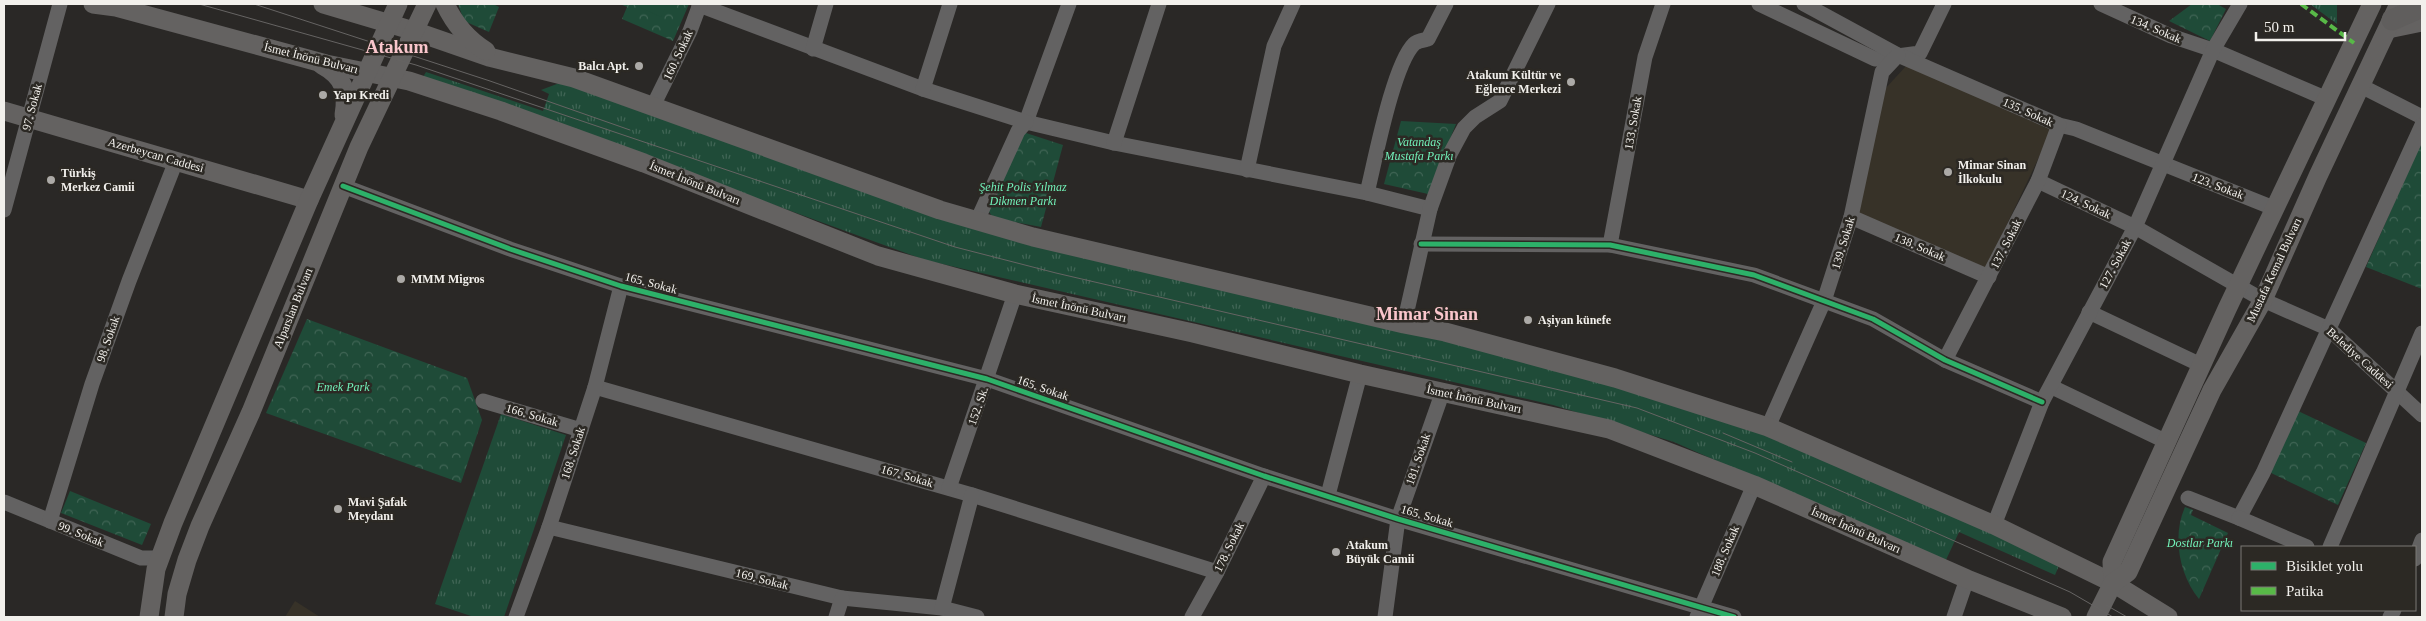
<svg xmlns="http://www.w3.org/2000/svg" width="2426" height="621" font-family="Georgia,serif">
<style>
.built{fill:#373228}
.grass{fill:url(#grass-tufts)}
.park{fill:url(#park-crowns)}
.pitch{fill:#1f4b38}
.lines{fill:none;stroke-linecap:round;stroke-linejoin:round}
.minor{stroke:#636262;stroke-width:15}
.major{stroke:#646261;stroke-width:19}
.highway{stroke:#605e5d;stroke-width:21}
.tram{stroke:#666463;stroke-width:1}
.quiet{stroke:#58b947;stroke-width:4;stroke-dasharray:8 4;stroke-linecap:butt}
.cycleway-casing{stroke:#2c2924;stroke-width:8}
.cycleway{stroke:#2db169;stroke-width:5}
.poi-dot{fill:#acaaa7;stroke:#2c2924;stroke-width:2}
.labels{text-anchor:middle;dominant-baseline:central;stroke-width:5;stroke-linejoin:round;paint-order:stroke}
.street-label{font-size:12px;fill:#f2f0ec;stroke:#2c2924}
.poi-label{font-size:12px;font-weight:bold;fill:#f2f0ec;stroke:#2c2924;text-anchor:start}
.park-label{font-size:12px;font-style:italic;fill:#72f2ba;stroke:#2c2924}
.district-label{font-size:18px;font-weight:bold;fill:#fac6cc;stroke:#2c2924}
</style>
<defs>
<pattern id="grass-tufts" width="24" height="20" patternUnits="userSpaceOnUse" patternTransform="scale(1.25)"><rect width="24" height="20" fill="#1f4b38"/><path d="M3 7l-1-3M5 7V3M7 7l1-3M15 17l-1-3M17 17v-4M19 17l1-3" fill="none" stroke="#406555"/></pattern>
<pattern id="park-crowns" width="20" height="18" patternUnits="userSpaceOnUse" patternTransform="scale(1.25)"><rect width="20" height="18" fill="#1f4b38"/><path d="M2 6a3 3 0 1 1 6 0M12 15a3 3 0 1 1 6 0" fill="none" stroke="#406555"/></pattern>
</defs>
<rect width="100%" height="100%" fill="#2a2826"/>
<g class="built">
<path d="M1907,65L2052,130L1986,268L1854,214L1884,90Z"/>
<path d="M295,601L320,617H285Z"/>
</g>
<g class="grass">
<path d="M2310,4H2337V24Z"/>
<path d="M426,72L543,111L549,94L541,90L562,82L948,220L1406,331L1740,418L2061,561L2055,575L1959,532L1945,562L1674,442L1553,405L925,260L423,77Z"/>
<path d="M501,414L566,435L504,617H474L435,604Z"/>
</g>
<g class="park">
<path d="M458,4H493L499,7L489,32L464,21Z"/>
<path d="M620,4H689L673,41L622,19L627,7Z"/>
<path d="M2192,4H2217L2226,9L2210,41L2169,21Z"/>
<path d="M1401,121L1456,124L1428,194L1384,184Z"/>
<path d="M1023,132L1063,145L1041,227L993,218L988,210Z"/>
<path d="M2422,140V289L2366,267Z"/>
<path d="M307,319L467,378L482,420L461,483L266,413Z"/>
<path d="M2298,411L2366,443L2338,505L2269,472Z"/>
<path d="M70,491L151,524L142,545L61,513Z"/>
<path d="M2185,507L2193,510L2191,515L2228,533L2199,599C2179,574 2172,536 2185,507Z"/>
</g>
<path class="pitch" d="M633,4H667L661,17Z"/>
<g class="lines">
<g class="minor">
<path d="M1069,4L1026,122L1114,143L1367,193"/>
<path d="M1759,4L1875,59L1920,53L1944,4"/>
<path d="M1804,4L1898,55L2059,125L2076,129L2276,209"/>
<path d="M2101,4L2171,36L2213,50L2327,99"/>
<path d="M699,5L923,89L1026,122L1018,131L977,221"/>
<path d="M813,49L826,4"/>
<path d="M2361,86L2422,117"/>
<path d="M923,89L950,4"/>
<path d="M653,106L690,31L700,4"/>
<path d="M1114,143L1159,4"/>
<path d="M1247,170L1274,46L1293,4"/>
<path d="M2038,181L2135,227L2263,300L2329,329L2422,415"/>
<path d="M343,186L510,249L621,286L987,379L1264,476L1398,519L1734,617"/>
<path d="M1430,209L1367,193C1375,161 1393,65 1414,44C1417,41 1424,40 1428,39L1446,4"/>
<path d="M4,210L60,4"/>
<path d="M1851,217L1989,277"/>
<path d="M1421,244L1610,245L1754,275L1873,319L1945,360L2042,402"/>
<path d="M1610,245L1645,57L1663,4"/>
<path d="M2089,312L2201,365"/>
<path d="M1404,324L1430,209L1450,154L1464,128L1475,117L1500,101L1548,4"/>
<path d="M1945,360L2038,181L2059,125"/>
<path d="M595,387L972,495L1217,572"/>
<path d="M2052,387L2165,441"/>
<path d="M483,401L581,430"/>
<path d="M1768,427L1824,301L1851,217L1882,72L1898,55"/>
<path d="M949,488L1015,294"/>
<path d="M1328,495L1360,374"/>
<path d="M2188,498L2239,518L2263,473L2422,125"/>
<path d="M4,502L141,558H159"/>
<path d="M2239,518L2307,547"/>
<path d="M50,521L92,384L129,281L176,161"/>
<path d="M1994,525L2042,402L2135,227L2213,50L2240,4"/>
<path d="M549,527L842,598L942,608L977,617"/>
<path d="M2330,547L2422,333"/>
<path d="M2415,559L2422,540"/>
<path d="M942,608L972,495"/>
<path d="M516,617L549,527L595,387L621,286"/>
<path d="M836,617L842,598"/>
<path d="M1192,617L1217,572L1264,476"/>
<path d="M1385,617L1398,519L1443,391"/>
<path d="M1697,617L1754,485"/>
<path d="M1954,617L1967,579"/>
<path d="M2390,617L2394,610"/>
</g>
<g class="major">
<path d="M93,4L116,7L326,64L409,81L501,111L644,163L878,256L1015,294L1193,333L1360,374L1609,429L1754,485L1967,579L2062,617"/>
<path d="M323,4L414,31L489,57L574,78L940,210L1033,237L1404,324L1445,332L1615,378L1768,427L1994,525L2113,583L2168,617"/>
<path d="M445,4C454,23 468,40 486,51"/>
<path d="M2388,29L2422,22"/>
<path d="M322,65C344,77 348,91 344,115"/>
<path d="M4,111L309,200"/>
<path d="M2113,583L2112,562L2227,309L2372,4"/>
<path d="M149,617L156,569L173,523L309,200L398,4"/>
<path d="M174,617L177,594L187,560L200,526L251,412L359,147L427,4"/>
<path d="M2096,617L2113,583L2128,572L2212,390L2263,300L2318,176L2399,4"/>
</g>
<path class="highway" d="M2392,20L2422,7"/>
<g class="tram">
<path d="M199,4L416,65L955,247L1056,273L1637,408L1755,453L2070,592L2113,617"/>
<path d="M254,4L490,81L630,130"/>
<path d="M1723,433L1792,462"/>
<path d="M2106,605L2127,617"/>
</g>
<path class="quiet" d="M2301,4L2354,43"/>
<g class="cycleway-casing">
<g id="cycleway">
<path d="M343,186L510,249L621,286L987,379L1264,476L1398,519L1734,617"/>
<path d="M1421,244L1610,245L1754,275L1873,319L1945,360L2042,402"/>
</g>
</g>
<use href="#cycleway" class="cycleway"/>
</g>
<g class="poi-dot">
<circle cx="639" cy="66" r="5"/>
<circle cx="1571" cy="82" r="5"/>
<circle cx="323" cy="95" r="5"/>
<circle cx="1948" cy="172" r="5"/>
<circle cx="51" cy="180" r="5"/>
<circle cx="401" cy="279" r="5"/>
<circle cx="1528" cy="320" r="5"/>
<circle cx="338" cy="509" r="5"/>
<circle cx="1336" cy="552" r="5"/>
</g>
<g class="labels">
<g class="street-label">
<text transform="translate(2156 29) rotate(23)">134. Sokak</text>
<text transform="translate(678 55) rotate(-65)">160. Sokak</text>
<text transform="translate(311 58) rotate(14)">İsmet İnönü Bulvarı</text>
<text transform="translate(32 107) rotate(-75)">97. Sokak</text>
<text transform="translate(2028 112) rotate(24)">135. Sokak</text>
<text transform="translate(1633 123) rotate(-80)">133. Sokak</text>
<text transform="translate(156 155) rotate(16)">Azerbeycan Caddesi</text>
<text transform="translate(695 183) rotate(22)">İsmet İnönü Bulvarı</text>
<text transform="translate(2218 186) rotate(21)">123. Sokak</text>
<text transform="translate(2086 204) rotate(25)">124. Sokak</text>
<text transform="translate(1843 243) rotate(-73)">139. Sokak</text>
<text transform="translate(2006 244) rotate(-63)">137. Sokak</text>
<text transform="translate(1920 247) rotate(23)">138. Sokak</text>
<text transform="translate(2115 264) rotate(-62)">127. Sokak</text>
<text transform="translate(2274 270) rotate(-65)">Mustafa Kemal Bulvarı</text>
<text transform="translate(651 283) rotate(15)">165. Sokak</text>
<text transform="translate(293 308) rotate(-68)">Alparslan Bulvarı</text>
<text transform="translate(1079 308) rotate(12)">İsmet İnönü Bulvarı</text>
<text transform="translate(108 339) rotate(-71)">98. Sokak</text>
<text transform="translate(2360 358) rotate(42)">Belediye Caddesi</text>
<text transform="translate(1043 388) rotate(19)">165. Sokak</text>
<text transform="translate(1474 399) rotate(12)">İsmet İnönü Bulvarı</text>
<text transform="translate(978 406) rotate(-71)">152. Sk.</text>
<text transform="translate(532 415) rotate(16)">166. Sokak</text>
<text transform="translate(573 453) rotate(-72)">168. Sokak</text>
<text transform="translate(1418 459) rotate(-71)">181. Sokak</text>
<text transform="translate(907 476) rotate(16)">167. Sokak</text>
<text transform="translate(1427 516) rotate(16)">165. Sokak</text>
<text transform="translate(1856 530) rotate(24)">İsmet İnönü Bulvarı</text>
<text transform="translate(81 534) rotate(22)">99. Sokak</text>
<text transform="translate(1229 547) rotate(-64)">178. Sokak</text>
<text transform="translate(1725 551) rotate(-67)">188. Sokak</text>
<text transform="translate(762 579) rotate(14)">169. Sokak</text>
</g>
<g class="poi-label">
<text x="629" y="66" text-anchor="end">Balcı Apt.</text>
<text x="1561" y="75" text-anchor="end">Atakum Kültür ve<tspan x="1561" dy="14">Eğlence Merkezi</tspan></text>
<text x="333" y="95">Yapı Kredi</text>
<text x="1958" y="165">Mimar Sinan<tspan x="1958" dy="14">İlkokulu</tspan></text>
<text x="61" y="173">Türkiş<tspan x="61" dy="14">Merkez Camii</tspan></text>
<text x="411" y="279">MMM Migros</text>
<text x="1538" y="320">Aşiyan künefe</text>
<text x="348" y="502">Mavi Şafak<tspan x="348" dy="14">Meydanı</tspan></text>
<text x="1346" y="545">Atakum<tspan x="1346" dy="14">Büyük Camii</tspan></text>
</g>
<g class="park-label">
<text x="1419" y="142">Vatandaş<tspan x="1419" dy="14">Mustafa Parkı</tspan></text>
<text x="1023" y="187">Şehit Polis Yılmaz<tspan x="1023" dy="14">Dikmen Parkı</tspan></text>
<text x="343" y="387">Emek Park</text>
<text x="2200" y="543">Dostlar Parkı</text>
</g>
<g class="district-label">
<text x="397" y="47">Atakum</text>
<text x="1427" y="314">Mimar Sinan</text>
</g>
</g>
<rect width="2426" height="621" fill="none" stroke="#f2f0ec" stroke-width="10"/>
<rect x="2241" y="546" width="175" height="65" fill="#2c2924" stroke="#7b7974"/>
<rect x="2251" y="562" width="25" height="8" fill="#2db169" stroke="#7b7974"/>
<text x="2286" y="571" font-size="15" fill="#f2f0ec">Bisiklet yolu</text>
<rect x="2251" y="587" width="25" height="8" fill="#58b947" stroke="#7b7974"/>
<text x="2286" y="596" font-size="15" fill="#f2f0ec">Patika</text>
<path d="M2256 32v8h89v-8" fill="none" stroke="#f2f0ec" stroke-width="2.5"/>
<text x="2264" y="32" font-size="15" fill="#f2f0ec" stroke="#2c2924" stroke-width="4" paint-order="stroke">50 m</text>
</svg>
